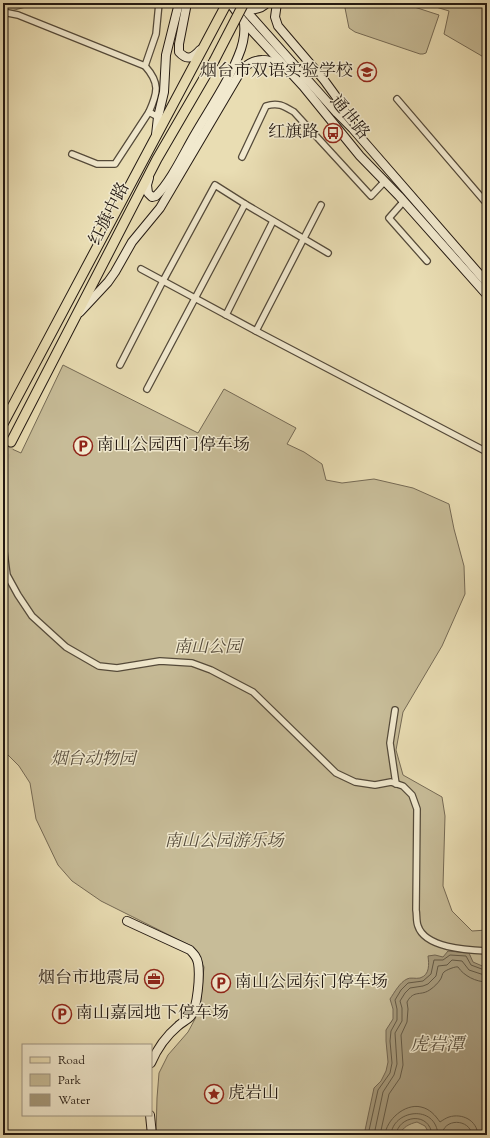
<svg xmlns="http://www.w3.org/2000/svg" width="490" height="1138" font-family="'Sorts Mill Goudy','Noto Serif SC',serif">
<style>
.green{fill:#c7bc98;stroke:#756a55}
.water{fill:#a69a7c;stroke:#726652}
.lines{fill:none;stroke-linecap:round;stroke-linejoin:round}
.shore{stroke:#645a47;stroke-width:1}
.primary-tunnel{stroke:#c1b693;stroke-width:9;stroke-dasharray:9 4.5;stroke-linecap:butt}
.street-casing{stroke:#544a3a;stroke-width:8}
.secondary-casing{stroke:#231912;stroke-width:10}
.primary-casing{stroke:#231912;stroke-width:11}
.street{stroke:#f1e9ce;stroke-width:5.5}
.secondary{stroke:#f1e9ce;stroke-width:8}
.primary{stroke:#e9ddb3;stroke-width:9}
.primary-bridge-casing{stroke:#231912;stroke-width:11;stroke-linecap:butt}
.primary-bridge{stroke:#e9ddb3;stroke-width:9}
.labels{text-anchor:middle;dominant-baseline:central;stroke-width:3;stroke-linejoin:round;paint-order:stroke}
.poi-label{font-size:17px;fill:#231912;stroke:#f1e9ce;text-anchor:start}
.street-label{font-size:17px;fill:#231912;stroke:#f1e9ce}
.park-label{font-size:17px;font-style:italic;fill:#544a3a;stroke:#f1e9ce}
.water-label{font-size:18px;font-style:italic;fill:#574d3c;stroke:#f1e9ce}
</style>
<rect width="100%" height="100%" fill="#e9ddb3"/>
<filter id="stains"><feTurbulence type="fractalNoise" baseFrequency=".005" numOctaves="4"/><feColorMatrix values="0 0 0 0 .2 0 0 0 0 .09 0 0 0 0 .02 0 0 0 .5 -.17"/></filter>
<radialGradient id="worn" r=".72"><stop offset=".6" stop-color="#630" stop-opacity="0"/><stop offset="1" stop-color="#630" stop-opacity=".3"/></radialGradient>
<g class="green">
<path d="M3,3H29L26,7L3,13Z"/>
<path d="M344,3H402L439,15L426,53L423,54H420L355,32L349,28Z"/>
<path d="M423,3H487V59L444,34L449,11Z"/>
<path d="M63,365L198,433L224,389L296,428L287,444L304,452L322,464L326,480L342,483L374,479L413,488L449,504L454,529L464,566L465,594L442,646L403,712L396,750L403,775L442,797L445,816L443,886L452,911L472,931L487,930V1135H156L157,1098L159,1073L168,1055L188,1032L195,1019L200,1007L204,967L193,947L101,901L72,881L58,865L36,819L30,783L19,766L3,750V445L21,453Z"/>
</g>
<path class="water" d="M448,951L469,953L473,962L487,968V1135H463L458,1131L453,1132L450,1135H430L425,1126L417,1122C409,1124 403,1127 399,1135H364L374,1088L381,1081L386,1071L388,1062L386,1041V1030L393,1019V1009L390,999C394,993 400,982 407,979C410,977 416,979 420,978C430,975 429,964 428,956L435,955L443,957Z"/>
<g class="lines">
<g class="shore">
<path d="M368,1135L378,1090L390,1073L392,1063L390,1041L391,1031L397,1020V1009L395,1000L401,990L408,983L423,981L431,974L434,960H443L450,955L466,956L471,965L487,971"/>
<path d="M374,1135L383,1092L394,1075L397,1064L395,1033L402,1021V1008L400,1001L405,993L410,988L423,986L428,984L436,976L438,966L447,965L452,960L462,961L469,970L487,976"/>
<path d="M380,1135L389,1094L400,1078L403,1065L401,1035L407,1022L408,1009L407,1002C414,989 421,997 431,989C434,987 438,983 440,980C442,978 442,973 444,972C446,970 456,966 458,967C464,976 476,982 487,982"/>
<path d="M385,1135C386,1120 405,1103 421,1107C430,1109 435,1115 440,1122C443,1120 446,1118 449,1117C462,1113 477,1120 478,1135"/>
<path d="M391,1135C392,1110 436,1103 438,1135"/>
<path d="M396,1135C398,1115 430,1111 432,1135"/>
<path d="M442,1135C443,1118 470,1118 472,1135"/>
</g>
<path class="primary-tunnel" d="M3,461L11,442"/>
<g class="street-casing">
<g id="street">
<path d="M3,12L18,15L145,66C160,83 158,92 149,112L158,117"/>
<path d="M145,66L156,34L159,3"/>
<path d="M397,99L487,204"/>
<path d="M72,154L97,164H115L149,112"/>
<path d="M242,157L266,106C278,102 284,106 294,112L371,196L385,181"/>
<path d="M404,201L389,218L427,261"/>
<path d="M141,269L256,331L487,452"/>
<path d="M226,315L273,221"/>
<path d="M256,331L321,205"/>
<path d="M120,365L163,281L215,185L245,204L328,253"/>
<path d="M147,389L245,204"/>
<path d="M3,539V537"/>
<path d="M3,544L7,575L18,595L32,616L66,647L99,666L117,668L160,661L192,663L211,670L253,692L336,773L355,782L375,785L391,782L403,786L412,795L417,809L416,910C417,915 416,921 418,926C425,948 467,950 487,951"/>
<path d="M395,710L390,743L396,784"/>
</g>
</g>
<g class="secondary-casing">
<g id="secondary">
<path d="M187,3L179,44V52C187,61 193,58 200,50"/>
<path d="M230,3L244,22L303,86L360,156L399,196L487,295"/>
<path d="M239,3L337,113L353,129L487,283"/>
<path d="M277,3L275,17L278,26L324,80L340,102L350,123"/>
<path d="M243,7C251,11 260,10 267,3"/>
<path d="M156,135L158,117L164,92L166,55L179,3"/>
<path d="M149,178L147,185L148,193L152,197L156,196C171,181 183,155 194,136C210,108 230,80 241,49C244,40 245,31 244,22"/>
<path d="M80,312L108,282L115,272L132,242L160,208L242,69C256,57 268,57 282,68"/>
<path d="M127,921L190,950C194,954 197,957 198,963C200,974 198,1008 190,1017C187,1020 181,1023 178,1026C166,1036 157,1049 151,1063"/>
<path d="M150,1115L152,1135"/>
</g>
</g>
<g class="primary-casing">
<g id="primary">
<path d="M3,424L227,3"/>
<path d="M11,442L157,159L214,61"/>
</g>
</g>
<use href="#street" class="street"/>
<use href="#secondary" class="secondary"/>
<use href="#primary" class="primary"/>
<g class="primary-bridge-casing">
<path id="primary-bridge" d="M214,61L244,3"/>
</g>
<use href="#primary-bridge" class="primary-bridge"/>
</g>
<defs>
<g id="school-ring" transform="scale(1)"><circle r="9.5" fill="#f1e9ce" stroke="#8f2418" stroke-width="1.5"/><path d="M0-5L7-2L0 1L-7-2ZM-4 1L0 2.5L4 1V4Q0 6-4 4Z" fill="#8f2418"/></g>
<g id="bus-ring" transform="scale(1)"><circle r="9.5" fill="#f1e9ce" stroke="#8f2418" stroke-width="1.5"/><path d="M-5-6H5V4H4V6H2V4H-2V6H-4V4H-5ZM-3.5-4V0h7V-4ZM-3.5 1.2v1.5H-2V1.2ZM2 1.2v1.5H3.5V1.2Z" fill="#8f2418"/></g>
<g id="parking-ring" transform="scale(1)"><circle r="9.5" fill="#f1e9ce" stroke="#8f2418" stroke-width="1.5"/><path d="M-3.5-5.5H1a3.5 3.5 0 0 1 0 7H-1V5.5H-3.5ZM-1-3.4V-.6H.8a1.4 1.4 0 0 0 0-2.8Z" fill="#8f2418"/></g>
<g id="office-ring" transform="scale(1)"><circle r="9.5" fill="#f1e9ce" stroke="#8f2418" stroke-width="1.5"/><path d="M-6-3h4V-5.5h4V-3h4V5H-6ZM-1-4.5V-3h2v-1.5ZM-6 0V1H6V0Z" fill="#8f2418"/></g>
<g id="sight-ring" transform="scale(1)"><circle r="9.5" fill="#f1e9ce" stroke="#8f2418" stroke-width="1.5"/><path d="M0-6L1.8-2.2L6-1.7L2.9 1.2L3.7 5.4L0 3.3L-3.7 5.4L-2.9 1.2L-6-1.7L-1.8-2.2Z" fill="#8f2418"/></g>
</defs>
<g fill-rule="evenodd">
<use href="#school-ring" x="367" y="72"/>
<use href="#bus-ring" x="333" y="133"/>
<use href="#parking-ring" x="83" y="446"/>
<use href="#office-ring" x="154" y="979"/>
<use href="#parking-ring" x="221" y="983"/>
<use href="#parking-ring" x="62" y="1014"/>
<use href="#sight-ring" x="214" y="1094"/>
</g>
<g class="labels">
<g class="poi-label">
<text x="353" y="72" text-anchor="end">烟台市双语实验学校</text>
<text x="319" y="133" text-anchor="end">红旗路</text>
<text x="97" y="446">南山公园西门停车场</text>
<text x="140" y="979" text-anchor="end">烟台市地震局</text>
<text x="235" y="983">南山公园东门停车场</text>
<text x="76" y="1014">南山嘉园地下停车场</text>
<text x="228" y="1094">虎岩山</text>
</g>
<g class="street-label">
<text transform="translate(349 118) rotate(51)">通世路</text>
<text transform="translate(110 214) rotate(-63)">红旗中路</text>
</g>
<g class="park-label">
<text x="208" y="648">南山公园</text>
<text x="93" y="760">烟台动物园</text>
<text x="224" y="842">南山公园游乐场</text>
</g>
<g class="water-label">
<text x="437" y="1046">虎岩潭</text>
</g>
</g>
<rect width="490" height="1138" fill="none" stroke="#e9ddb3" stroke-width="16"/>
<rect x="4" y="4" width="482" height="1130" fill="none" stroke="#231912" stroke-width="2"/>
<rect x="8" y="8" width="474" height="1122" fill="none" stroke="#231912"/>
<rect x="22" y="1044" width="130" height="72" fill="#f1e9ce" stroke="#9f9683"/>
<rect x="30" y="1057" width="20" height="6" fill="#e9ddb3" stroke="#9f9683"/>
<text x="58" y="1064" font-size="12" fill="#231912">Road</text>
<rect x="30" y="1074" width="20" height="12" fill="#c7bc98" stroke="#9f9683"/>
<text x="58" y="1084" font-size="12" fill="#231912">Park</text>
<rect x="30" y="1094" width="20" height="12" fill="#a69a7c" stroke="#9f9683"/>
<text x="58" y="1104" font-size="12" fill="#231912">Water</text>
<rect width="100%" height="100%" filter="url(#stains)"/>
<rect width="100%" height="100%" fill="url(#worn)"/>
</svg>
